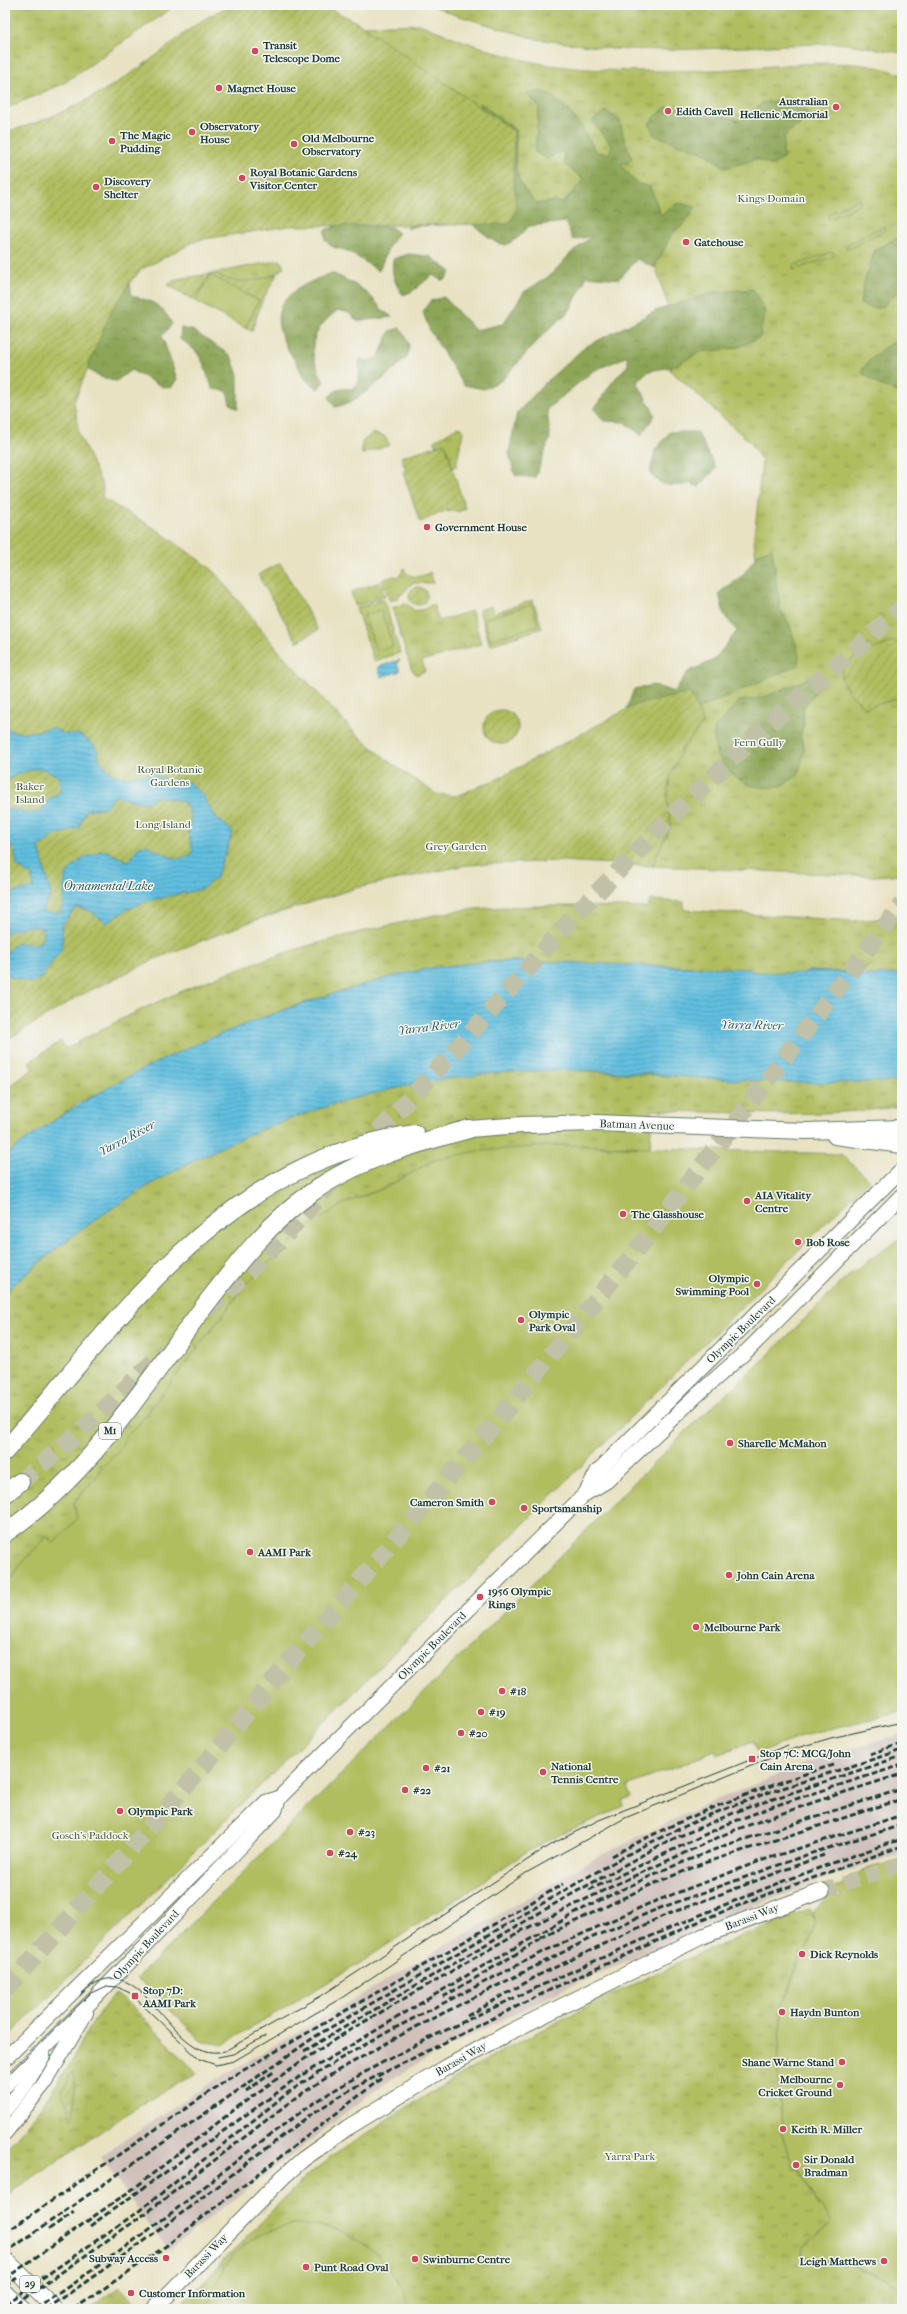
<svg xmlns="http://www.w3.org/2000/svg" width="907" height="2314" font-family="'IM FELL French Canon',serif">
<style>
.railway{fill:#cfc0ba}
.grass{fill:url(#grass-tufts);stroke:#687e4a}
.forest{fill:url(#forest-crowns);stroke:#567145}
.garden{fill:url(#garden-furrows);stroke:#687e4a}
.pitch{fill:#b0be60;stroke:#687e4a}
.water{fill:url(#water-rules);stroke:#407e8a;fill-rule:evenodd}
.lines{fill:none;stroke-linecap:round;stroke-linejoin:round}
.primary-tunnel{stroke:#c0c1a6;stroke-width:15;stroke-dasharray:15 8;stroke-linecap:butt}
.motorway-tunnel{stroke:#c0c1a6;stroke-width:18;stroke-dasharray:18 9;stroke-linecap:butt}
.secondary-casing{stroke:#657766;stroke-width:16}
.primary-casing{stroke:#657766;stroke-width:17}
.trunk-casing{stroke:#657766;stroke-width:18}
.motorway-casing{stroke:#657766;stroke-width:20}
.secondary{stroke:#fff;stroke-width:14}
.primary{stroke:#fff;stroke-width:15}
.trunk{stroke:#fff;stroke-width:16}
.motorway{stroke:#fff;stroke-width:18}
.tram{stroke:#1f3d34;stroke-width:1}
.rail{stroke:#1f3d34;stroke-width:3;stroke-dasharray:6 3;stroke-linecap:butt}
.poi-dot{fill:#d1495b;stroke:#f6f6f2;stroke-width:1.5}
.labels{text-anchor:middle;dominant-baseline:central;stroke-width:3;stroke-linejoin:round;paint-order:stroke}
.shield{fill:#f6f6f2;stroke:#60746d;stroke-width:1}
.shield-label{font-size:10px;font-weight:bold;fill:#1f3d34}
.poi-label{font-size:11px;font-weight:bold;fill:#1f3d34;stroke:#f6f6f2;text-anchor:start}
.park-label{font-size:11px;fill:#435d3f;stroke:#f6f6f2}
.street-label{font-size:11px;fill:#1f3d34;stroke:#f6f6f2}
.water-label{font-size:12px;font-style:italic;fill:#305e5f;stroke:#f6f6f2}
</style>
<defs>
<pattern id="grass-tufts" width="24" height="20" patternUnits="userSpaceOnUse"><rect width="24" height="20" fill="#b0be60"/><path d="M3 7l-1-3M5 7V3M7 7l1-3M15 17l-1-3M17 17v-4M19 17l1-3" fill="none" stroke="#8f9c50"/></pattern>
<pattern id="forest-crowns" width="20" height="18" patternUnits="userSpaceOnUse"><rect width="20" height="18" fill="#8ca556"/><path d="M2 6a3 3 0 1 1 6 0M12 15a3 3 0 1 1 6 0" fill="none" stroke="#728848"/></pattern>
<pattern id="garden-furrows" width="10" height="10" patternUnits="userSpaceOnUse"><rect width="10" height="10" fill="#b0be60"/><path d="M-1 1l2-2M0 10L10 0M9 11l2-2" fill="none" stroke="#8f9c50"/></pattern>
<pattern id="water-rules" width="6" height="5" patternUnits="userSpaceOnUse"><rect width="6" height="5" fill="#62bfe0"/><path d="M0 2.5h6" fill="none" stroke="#509cb6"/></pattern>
</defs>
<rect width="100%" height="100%" fill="#f6f6f2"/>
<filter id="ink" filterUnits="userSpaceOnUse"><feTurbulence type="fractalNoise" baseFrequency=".025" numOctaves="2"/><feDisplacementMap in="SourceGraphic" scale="8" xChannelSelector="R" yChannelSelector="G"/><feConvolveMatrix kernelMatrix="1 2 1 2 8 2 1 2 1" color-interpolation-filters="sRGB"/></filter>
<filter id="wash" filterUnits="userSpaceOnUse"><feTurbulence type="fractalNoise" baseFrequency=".012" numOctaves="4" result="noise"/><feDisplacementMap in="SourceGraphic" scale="16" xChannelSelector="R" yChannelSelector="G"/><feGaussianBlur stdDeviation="0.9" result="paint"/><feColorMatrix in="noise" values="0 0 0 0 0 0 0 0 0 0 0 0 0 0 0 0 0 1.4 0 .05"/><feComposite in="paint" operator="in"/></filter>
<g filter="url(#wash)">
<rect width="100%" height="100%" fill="#e8e2c2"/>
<path class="railway" d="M902,1734V1853L829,1877L706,1925L567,1988L434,2054L378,2088L169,2250L142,2216L100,2156L212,2082L597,1857L706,1804L818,1759Z"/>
<g class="grass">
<path d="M5,5H176L64,83L5,109Z"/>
<path d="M431,5H902V53L841,43L673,50L613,49L536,39L453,14Z"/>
<path d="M419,24C460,40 505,58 549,65C604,73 663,71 719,70C771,68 854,53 902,75V874L875,876L652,866L671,824L667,799L670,777L682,749L703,723L690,693L758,662V575L754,540L762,461L751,443L670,370L674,336L667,303L650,250L568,215L510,224L432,75L363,26Z"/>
<path d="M280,260L284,267C269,282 233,288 216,273Z"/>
<path d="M457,427L462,428L463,432L456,466L453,468L445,443L436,446L434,441Z"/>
<path d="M373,433L384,436L390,445L362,454V442Z"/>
<path d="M404,568C407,579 422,578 430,572L434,583H412L402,594L398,595V598L390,601L382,580L394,576L399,577Z"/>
<path d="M380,582L385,597L355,606L351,592Z"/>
<path d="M384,600L400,653L374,661L356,608Z"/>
<path d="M533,600L542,628L490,645L479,610L491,606L494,613Z"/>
<path d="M406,603L415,611L425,609L433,604L439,621L472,611L481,644L422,661L425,671L416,675L411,668L392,608Z"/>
<path d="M650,900L684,902V910L855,921L902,917V970L899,974L850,976L846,972L807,971L803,974L754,972L750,969L520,961L477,962L426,969L386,978L303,1003L256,1020L78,1103L5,1156V1090L33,1069L29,1062L61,1041L66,1049C169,990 280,948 396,924C419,919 442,912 465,910C526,904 587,906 648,908Z"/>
<path d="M567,1070L759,1081H902V1106C823,1118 732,1113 652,1110L650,1147L559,1145L434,1160L385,1188L357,1198L310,1225L248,1282L119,1450L74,1502L77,1519L54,1543L47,1536L19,1567L14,1576L5,1582V1293L17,1282C44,1260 70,1236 99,1216C206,1142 347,1087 476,1074C506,1071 537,1071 567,1070Z"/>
<path d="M809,1909L816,1923L805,1954L801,1952L780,2013L783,2014C777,2053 776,2088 784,2127L780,2128L794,2169L798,2168L818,2203L832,2222L803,2248L802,2257L854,2266L902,2288V2309H177L302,2180C335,2152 372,2130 409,2106C492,2054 580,2008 670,1967C715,1946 763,1928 809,1909Z"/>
<path d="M115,1994L125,1999L197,2073L148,2100L5,2196V2150C31,2123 52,2093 71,2061C85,2037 95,2015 115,1994Z"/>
<path d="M119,2287L134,2303L126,2309H88Z"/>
</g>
<g class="forest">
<path d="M543,91C570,106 581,126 596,152L609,154L612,146L592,121L605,111L620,120L623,136L632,158L627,163L620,164L636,183L650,187L661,215L678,203L696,207L685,223L671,235L655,268L637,259L619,279L587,276L570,310L540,338L502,380L484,389L464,385L430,331L423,312L430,301L444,297L475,330L503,324L524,292L551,275L571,253L592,236L573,240L566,222L529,226L519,237L506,245L495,242L472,224L416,226L407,229L412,215L486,124L480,103L516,131C516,164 511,179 537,204L554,201L563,203L584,179L564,164V151L555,154L548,159L535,152L539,107L527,93Z"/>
<path d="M791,99L808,113L800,124L784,135L783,159L771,165L757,159L725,168L707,154L654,135L649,123L666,107L701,110L742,121L762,103Z"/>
<path d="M338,225L391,227L399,233L389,246L379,271L348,251L333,247L325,240V230Z"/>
<path d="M899,237L902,239V289C881,302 889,315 860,304L864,283L875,250Z"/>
<path d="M409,254L431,257L451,272L446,279L441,280L433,275C422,282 415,292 403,295C394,282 391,274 393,259Z"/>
<path d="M332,273C346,280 363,287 374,300C380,307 384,312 392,317L357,321L349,313L338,310C309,332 306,350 324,381L318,389C301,378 304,375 294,359C261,310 283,291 332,273Z"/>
<path d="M118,277L130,284L132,296C153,301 162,305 172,324L162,336L177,379L171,388L163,387L131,370L116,381C101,379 90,373 81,362Z"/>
<path d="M753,289L765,312L759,338L736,348L701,352L672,367L649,371L637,382L655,415L641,435L624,422L604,421L594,409L613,381L628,365V356L593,371L547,409L550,438L535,478L515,475L509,453L517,413L548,380L585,347L658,310L715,292Z"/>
<path d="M181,328L192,330L231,356L238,375V409L230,404L227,391L213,389C202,364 205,354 180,339Z"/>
<path d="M400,328C406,336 412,345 407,356C403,364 357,400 347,404C343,405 339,406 335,407L329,397C336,388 343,388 353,389L359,380L360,359L367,361L378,358L390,331Z"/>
<path d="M902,339V394L878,384L861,372C871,356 885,345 902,339Z"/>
<path d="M670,432H697L716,468L699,487L690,483C674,488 661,486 650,474L655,450Z"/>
<path d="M772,548L780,609L789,623L799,655L798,665L702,707L683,721L624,716L634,689L653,685L674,692L688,672L714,660L737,631L724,615L719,593L743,575L759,553Z"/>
<path d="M818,674L816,691L803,708L804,725L800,735L805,749L798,775C793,778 787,783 782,785C755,794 728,778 717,754C714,747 714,736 714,729L739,701L762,698Z"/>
</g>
<g class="garden">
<path d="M236,5H323L358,23L514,131L513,168L516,209L510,224L289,226L198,240L142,269L131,281L110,313L74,402L79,434L103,487L102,498L156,529L213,570L278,650L355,733L391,763L436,794L456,796L497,779L635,705L690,693L703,723L682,749L670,777L667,799L671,824L652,866L559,861L467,865L356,888L250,922L155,959L79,996L5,1041V132C57,119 106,92 149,61C177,41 202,14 236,5Z"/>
<path d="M858,199L861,200L859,205L830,219L828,218L829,214Z"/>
<path d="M884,226L885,230L851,248H846L848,244Z"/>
<path d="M831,252L834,253L833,257L793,270V266Z"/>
<path d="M216,273C232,287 259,280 277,274L262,301L252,331L245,328L259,301L210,275L195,301L168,285L177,279Z"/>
<path d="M445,443L465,509L457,512L456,510L448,512L447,510L420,522L403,472L406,470L401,457Z"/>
<path d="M280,563L318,630L297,642L258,575Z"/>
<circle cx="418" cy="596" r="9"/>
<path d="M891,642H902V697L865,708C818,667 849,659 891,642Z"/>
<circle cx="501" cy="727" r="17"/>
<path d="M72,2072L75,2077L73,2117L71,2119L62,2089Z"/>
</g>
<g class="pitch">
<path d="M210,275L259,301L245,328L195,301Z"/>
<path d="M532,604L538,625L490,640L484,619Z"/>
<path d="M381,610L393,646L376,651L364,615Z"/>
<path d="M559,1145L841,1154L869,1180L5,2040V1582L14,1576L19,1567L46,1536L54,1543L77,1519L74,1502L97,1476L100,1469L119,1450L127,1435L135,1429L248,1282L310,1225L345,1203L385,1188L434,1160L478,1151Z"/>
<path d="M902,1237V1712L815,1732L757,1753L753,1741L717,1755L715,1751L627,1786L631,1798L622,1801L624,1806L548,1840L522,1855L357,1965L223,2044L203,2042L137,1978L688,1429L755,1368L851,1273Z"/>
<path d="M902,1859V2288L854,2265L802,2257L803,2248L832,2222L818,2203L798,2168L794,2170L780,2128L784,2127C776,2088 777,2053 783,2015L780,2014L802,1952L805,1954L816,1923L812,1912L831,1893L840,1898L841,1895L830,1891L863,1870Z"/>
<path d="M300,2224C357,2225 390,2259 411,2309H208C215,2276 236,2242 270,2231C280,2227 291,2226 300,2224Z"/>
</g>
<g class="water">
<path d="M400,660L397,663L400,671L381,677L378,667Z"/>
<path d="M5,727L12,731L25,733L53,728L65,734L81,735L96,747L100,760L112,774L123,777L151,774L167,780H186L202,794L215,816L233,832L216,878L202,889L148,901L128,909L106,923L89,910L76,908L62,925L63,947L41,978L31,983L5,975V954L16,943L38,944L44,936L43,929C29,923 18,928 5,934V904L14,892L34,888L32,876L17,866L14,847L5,851V809C19,808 27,815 41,812L49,799L61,792L58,776C53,774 46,769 40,769C29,769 10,775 5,785ZM115,796L145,803L159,796L184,802C191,814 193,819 188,832L193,850L189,857L175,859L146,845L139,846L129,862L105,850C87,856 66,864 64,886C63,897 66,903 59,913L42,912L51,894L39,847L56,835L79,828L86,810L106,807Z"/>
<path d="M520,961L750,969L754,972L803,974L807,971L846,972L850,976L899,974L902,970V1081C854,1083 806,1083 758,1081C694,1079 630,1070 566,1070C359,1070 156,1152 5,1293V1156C103,1079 221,1028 340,992C368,984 397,974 427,969C458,964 489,962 520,961Z"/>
</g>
</g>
<g filter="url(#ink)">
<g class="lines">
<path class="primary-tunnel" d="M822,1891L902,1864"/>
<g class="motorway-tunnel">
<path d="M360,1151L453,1053L578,912L674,814L758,734L902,608"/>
<path d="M208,1310L280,1241L331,1183"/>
<path d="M20,1482L79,1433L165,1351"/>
<path d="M5,1990L195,1776L278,1675L493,1426L645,1240L902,904"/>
</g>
<g class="secondary-casing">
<g id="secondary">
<path d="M585,1494L607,1481L696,1396L749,1349L902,1195"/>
<path d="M5,2059L266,1802L279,1798L301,1776L585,1494L597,1472L902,1169"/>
<path d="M5,2086L93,2000L275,1811L279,1798"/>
<path d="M5,2110L26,2084L43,2056"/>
<path d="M5,2133L44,2084L86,2013"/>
</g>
</g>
<g class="primary-casing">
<path id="primary" d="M154,2309L282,2178L302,2160L347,2128L447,2067L508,2033L703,1936L822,1891"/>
</g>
<g class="trunk-casing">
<g id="trunk">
<path d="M469,1129L522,1125L595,1123L805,1131L902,1128"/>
<path d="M835,1136L902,1145"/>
<path d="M5,2259L55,2309"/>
<path d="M5,2293L22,2309"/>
</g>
</g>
<g class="motorway-casing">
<g id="motorway">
<path d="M5,1451C122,1317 222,1162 415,1134"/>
<path d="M5,1494L20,1482"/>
<path d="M5,1533C91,1475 147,1381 209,1300C240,1260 270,1222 311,1193C358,1159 414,1144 469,1129"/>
</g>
</g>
<use href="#secondary" class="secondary"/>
<use href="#primary" class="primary"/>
<use href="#trunk" class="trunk"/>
<use href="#motorway" class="motorway"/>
<g class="tram">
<path d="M80,1995C143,1933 166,2066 225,2051L321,1996L550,1845L599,1820L788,1745"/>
<path d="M218,2057L233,2054L265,2036"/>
<path d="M5,2078L91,1993L106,1986L117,1987L130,1993L199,2059L216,2065L234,2061L343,1997L526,1873L625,1818L790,1750L831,1738L902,1722"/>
</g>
<g class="rail">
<path d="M870,1754L902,1743"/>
<path d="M612,1856C682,1817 757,1789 833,1765"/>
<path d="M589,1890L725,1825L774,1806L902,1765"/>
<path d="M541,1938L648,1886L704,1863L902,1799"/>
<path d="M443,1997L545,1937"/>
<path d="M467,2016L539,1975L663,1916L824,1855"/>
<path d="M304,2051L563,1899L666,1842L743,1809L902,1756"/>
<path d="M246,2091L275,2071"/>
<path d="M90,2226L302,2075L476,1970L588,1906L661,1871L726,1845L902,1789"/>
<path d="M49,2229L74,2212"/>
<path d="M5,2233L230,2078L563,1884"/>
<path d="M5,2253L316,2036L591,1875L643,1846L707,1816L767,1793L902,1750"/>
<path d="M5,2279L137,2186L239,2106L300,2062L345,2033L519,1932L621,1882L732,1831L826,1798L902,1774"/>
<path d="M5,2286L17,2278"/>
<path d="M5,2304L139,2211L289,2092L338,2060L393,2029L547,1950L648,1904L760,1861L902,1815"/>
<path d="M9,2309L149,2211L295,2098L337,2071L410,2030L591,1938L655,1910L809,1854L902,1825"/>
<path d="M36,2309C81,2278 126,2247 170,2214C224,2172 275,2127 333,2091C398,2051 469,2019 538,1987C657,1932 777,1880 902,1839"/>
<path d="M47,2309L157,2232L310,2115L353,2088L558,1986L702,1920L760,1897L902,1846"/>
<path d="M74,2309L166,2246L383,2077"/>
</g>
</g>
</g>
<g class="poi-dot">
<circle cx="255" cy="51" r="4"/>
<circle cx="219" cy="88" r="4"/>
<circle cx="836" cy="107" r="4"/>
<circle cx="668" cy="111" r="4"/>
<circle cx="192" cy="132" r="4"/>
<circle cx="112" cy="141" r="4"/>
<circle cx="294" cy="144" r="4"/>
<circle cx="242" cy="178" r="4"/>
<circle cx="96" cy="187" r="4"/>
<circle cx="686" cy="242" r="4"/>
<circle cx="427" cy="527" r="4"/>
<circle cx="747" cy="1201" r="4"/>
<circle cx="623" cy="1214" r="4"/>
<circle cx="798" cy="1242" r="4"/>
<circle cx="757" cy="1284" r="4"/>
<circle cx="521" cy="1320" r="4"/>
<circle cx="730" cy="1443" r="4"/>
<circle cx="492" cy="1502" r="4"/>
<circle cx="524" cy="1508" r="4"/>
<circle cx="250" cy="1552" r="4"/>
<circle cx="729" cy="1575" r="4"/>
<circle cx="480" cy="1597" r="4"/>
<circle cx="696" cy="1627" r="4"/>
<circle cx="502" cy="1691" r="4"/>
<circle cx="481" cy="1712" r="4"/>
<circle cx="461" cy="1733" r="4"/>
<rect x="748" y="1755" width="8" height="8" rx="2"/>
<circle cx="426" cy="1768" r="4"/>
<circle cx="543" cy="1772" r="4"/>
<circle cx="405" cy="1790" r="4"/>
<circle cx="120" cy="1811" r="4"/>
<circle cx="350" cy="1832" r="4"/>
<circle cx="330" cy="1853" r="4"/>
<circle cx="802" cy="1954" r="4"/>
<rect x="131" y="1992" width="8" height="8" rx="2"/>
<circle cx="782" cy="2012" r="4"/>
<circle cx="842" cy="2062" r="4"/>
<circle cx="840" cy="2085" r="4"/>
<circle cx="783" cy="2129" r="4"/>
<circle cx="796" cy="2165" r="4"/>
<circle cx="166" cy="2258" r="4"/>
<circle cx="415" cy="2259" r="4"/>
<circle cx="884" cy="2261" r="4"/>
<circle cx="306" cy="2267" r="4"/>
<circle cx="131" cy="2293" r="4"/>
</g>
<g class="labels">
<g class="shield">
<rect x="99" y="1423" width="22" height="16" rx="3"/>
<rect x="20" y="2276" width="20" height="16" rx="3"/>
</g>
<g class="shield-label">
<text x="110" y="1431">M1</text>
<text x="30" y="2284">29</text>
</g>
<g class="poi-label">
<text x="263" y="45">Transit<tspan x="263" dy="13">Telescope Dome</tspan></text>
<text x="227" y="88">Magnet House</text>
<text x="828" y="101" text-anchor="end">Australian<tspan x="828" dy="13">Hellenic Memorial</tspan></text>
<text x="676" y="111">Edith Cavell</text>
<text x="200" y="126">Observatory<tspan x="200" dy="13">House</tspan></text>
<text x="120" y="135">The Magic<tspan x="120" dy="13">Pudding</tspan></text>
<text x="302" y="138">Old Melbourne<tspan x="302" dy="13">Observatory</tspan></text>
<text x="250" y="172">Royal Botanic Gardens<tspan x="250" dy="13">Visitor Center</tspan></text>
<text x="104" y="181">Discovery<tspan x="104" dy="13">Shelter</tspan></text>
<text x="694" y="242">Gatehouse</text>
<text x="435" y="527">Government House</text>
<text x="755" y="1195">AIA Vitality<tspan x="755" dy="13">Centre</tspan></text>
<text x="631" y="1214">The Glasshouse</text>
<text x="806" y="1242">Bob Rose</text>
<text x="749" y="1278" text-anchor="end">Olympic<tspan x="749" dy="13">Swimming Pool</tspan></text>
<text x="529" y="1314">Olympic<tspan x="529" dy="13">Park Oval</tspan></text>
<text x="738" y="1443">Sharelle McMahon</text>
<text x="484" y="1502" text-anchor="end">Cameron Smith</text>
<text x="532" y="1508">Sportsmanship</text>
<text x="258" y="1552">AAMI Park</text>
<text x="737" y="1575">John Cain Arena</text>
<text x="488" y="1591">1956 Olympic<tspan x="488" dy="13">Rings</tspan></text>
<text x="704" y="1627">Melbourne Park</text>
<text x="510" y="1691">#18</text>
<text x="489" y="1712">#19</text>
<text x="469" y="1733">#20</text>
<text x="760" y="1753">Stop 7C: MCG/John<tspan x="760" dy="13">Cain Arena</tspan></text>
<text x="551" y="1766">National<tspan x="551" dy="13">Tennis Centre</tspan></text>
<text x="434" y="1768">#21</text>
<text x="413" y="1790">#22</text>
<text x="128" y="1811">Olympic Park</text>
<text x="358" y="1832">#23</text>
<text x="338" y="1853">#24</text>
<text x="810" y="1954">Dick Reynolds</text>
<text x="143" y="1990">Stop 7D:<tspan x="143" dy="13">AAMI Park</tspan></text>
<text x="790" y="2012">Haydn Bunton</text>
<text x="834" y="2062" text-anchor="end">Shane Warne Stand</text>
<text x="832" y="2079" text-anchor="end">Melbourne<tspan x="832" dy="13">Cricket Ground</tspan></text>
<text x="791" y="2129">Keith R. Miller</text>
<text x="804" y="2159">Sir Donald<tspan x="804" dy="13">Bradman</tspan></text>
<text x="158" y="2258" text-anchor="end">Subway Access</text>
<text x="423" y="2259">Swinburne Centre</text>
<text x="876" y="2261" text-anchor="end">Leigh Matthews</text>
<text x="314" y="2267">Punt Road Oval</text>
<text x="139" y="2293">Customer Information</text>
</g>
<g class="park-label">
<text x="771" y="198">Kings Domain</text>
<text x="759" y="742">Fern Gully</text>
<text x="170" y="769">Royal Botanic<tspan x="170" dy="13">Gardens</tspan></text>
<text x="30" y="786">Baker<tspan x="30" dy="13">Island</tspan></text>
<text x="163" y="824">Long Island</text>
<text x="456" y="846">Grey Garden</text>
<text x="90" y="1835">Gosch's Paddock</text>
<text x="630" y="2156">Yarra Park</text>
</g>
<g class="street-label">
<text transform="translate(637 1125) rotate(2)">Batman Avenue</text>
<text transform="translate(741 1330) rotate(-44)">Olympic Boulevard</text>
<text transform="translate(432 1646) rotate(-45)">Olympic Boulevard</text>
<text transform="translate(752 1917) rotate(-21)">Barassi Way</text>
<text transform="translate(146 1945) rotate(-47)">Olympic Boulevard</text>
<text transform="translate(461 2059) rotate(-30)">Barassi Way</text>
<text transform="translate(206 2256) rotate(-46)">Barassi Way</text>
</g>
<g class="water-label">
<text x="108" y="886">Ornamental Lake</text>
<text transform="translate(752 1025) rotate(1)">Yarra River</text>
<text transform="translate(429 1027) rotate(-7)">Yarra River</text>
<text transform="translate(127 1138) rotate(-28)">Yarra River</text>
</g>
</g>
<rect width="907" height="2314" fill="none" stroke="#f6f6f2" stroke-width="20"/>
</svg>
